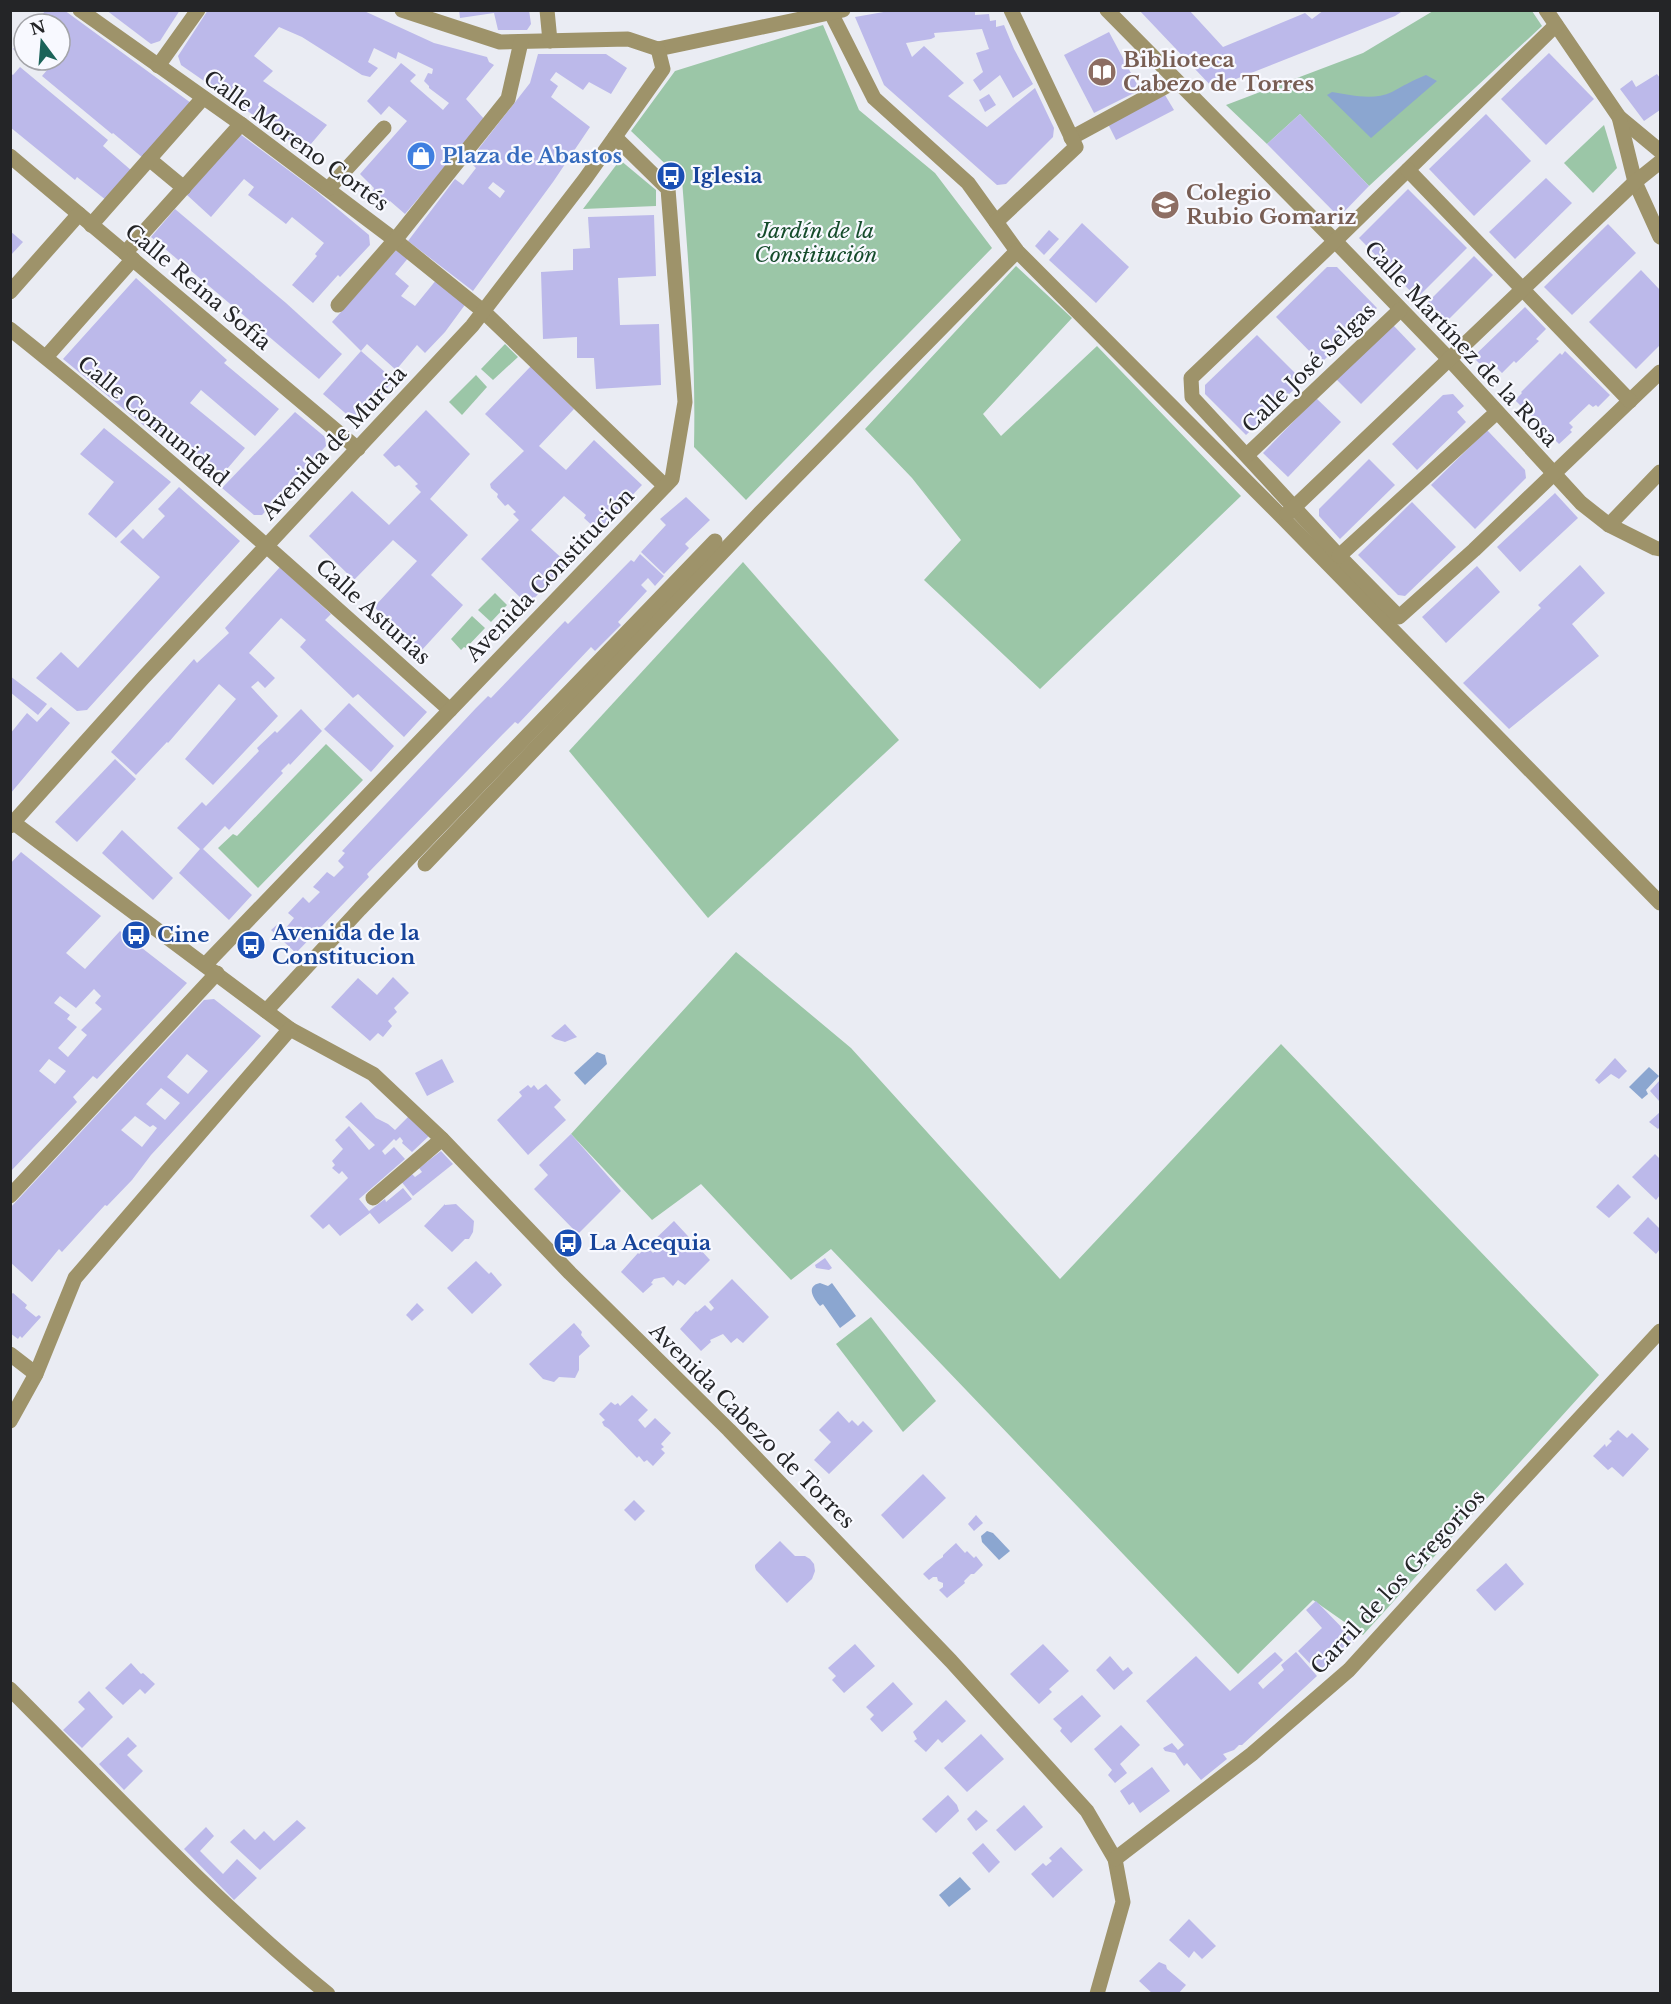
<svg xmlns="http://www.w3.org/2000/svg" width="1671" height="2004" font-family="'Libre Baskerville',serif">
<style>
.green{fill:#9bc6a7}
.water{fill:#8ba6d0}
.building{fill:#bcb9ea;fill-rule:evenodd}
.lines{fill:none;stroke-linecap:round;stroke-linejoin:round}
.minor{stroke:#9e936a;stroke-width:15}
.labels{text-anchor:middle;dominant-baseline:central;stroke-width:4.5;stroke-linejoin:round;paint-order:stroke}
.education-label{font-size:21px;font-weight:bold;fill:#785e54;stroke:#f8f9ff;text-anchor:start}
.street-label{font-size:21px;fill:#242527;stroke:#f8f9ff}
.shop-label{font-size:21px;font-weight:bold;fill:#366cbe;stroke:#f8f9ff;text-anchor:start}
.transit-label{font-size:21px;font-weight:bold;fill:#164399;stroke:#f8f9ff;text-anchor:start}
.park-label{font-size:21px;font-style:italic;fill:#154b2b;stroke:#f8f9ff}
</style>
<rect width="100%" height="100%" fill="#eaecf3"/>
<g class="green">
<path d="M1433,11H1532L1542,26L1369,186L1300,114L1267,144L1226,105L1363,53Z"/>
<path d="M823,25L859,110L935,173L992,248L746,500L694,447C696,357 689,269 682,180L631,131L675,71Z"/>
<path d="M1604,125L1617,168L1593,193L1564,163Z"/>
<path d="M620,160L656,190V206L583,209Z"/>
<path d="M1016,266L1072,318L983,414L1001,436L1097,346L1241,496L1040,689L924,580L961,540L912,478L865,429Z"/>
<path d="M505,344L518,357L493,380L481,369Z"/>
<path d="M476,375L487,387L462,415L449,402Z"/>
<path d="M743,562L899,740L708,918L569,751Z"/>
<path d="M495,593L507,605L491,622L478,610Z"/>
<path d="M472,616L485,628L466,648L464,647L461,650L451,639Z"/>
<path d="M326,744L363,780L258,888L218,848L233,834L237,836Z"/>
<path d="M736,952L851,1048L1060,1279L1281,1044L1599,1375L1363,1635L1313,1600L1238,1674L831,1249L791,1280L701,1184L652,1220L571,1134Z"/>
<path d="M871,1317L936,1401L903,1432L836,1344Z"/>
</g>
<g class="water">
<path d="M1426,75L1437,81L1371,138L1327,95L1332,92C1351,95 1373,101 1392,92C1403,86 1413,80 1426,75Z"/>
<path d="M597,1052L605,1055L607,1064L585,1085L574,1073Z"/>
<path d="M1649,1067L1659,1076L1646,1090L1648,1094L1642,1099L1629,1087Z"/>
<path d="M820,1283L828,1286L832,1283L856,1316L840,1328L823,1304L820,1306C814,1299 805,1286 820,1283Z"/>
<path d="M987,1531L993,1533L1010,1551L999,1560L982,1542L981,1536Z"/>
<path d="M960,1877L971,1889L949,1907L939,1895Z"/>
</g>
<g class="building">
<path d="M46,10H64L191,103L143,158L113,133L112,134L42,76L54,62L52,60H60V24H34Z"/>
<path d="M106,10H180L160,41L151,44Z"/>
<path d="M208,10H362L434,43L487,57L489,62L494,65L466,99L485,120L405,214L390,201L386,205L372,193L374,188L360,174L407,121L389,106L381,115L367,101L401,63L416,75L410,81L413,84L443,110L449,103L429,88V86L424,81L428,73L432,74L433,69L398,52L396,59L374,48L368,62L378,68L370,77L362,75L302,37L279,27L254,56L273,71L263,81L327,125L305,151L181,65L178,56Z"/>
<path d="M459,10H529L531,24L527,30H498L494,13L460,18Z"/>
<path d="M895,10H975V15L989,14L990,21L996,20V27L1004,25L1014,49L1033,84L1013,98L1000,75L980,91L973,80L983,72L976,53L989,49L982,29L934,33L935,37L931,39L906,43L912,57L924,46L964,83L948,96L987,127L1035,88L1054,128L1053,137L1006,184L997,185L884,85L855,17Z"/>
<path d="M1139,10H1183L1185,12L1189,10L1223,47L1305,13L1312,19L1324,10H1404L1395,16L1213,88Z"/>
<path d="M1109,32L1140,90L1094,113L1064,55Z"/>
<path d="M24,36V58L13,49Z"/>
<path d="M1549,53L1594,99L1546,145L1501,99Z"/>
<path d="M538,54H606L627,68L611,94L589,82L583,90L556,72L550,80L558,86L551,97L590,127L553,182L473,291L408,241L455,179L463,185L476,168L469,161L530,83ZM493,182L505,191L500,198L488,188Z"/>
<path d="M20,67L108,140L103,146L132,171L106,200L77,177L75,180L10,127V73L13,75Z"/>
<path d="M1657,74L1660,78V110L1644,121L1620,89L1632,80L1636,87Z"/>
<path d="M989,94L996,105L985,112L979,100Z"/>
<path d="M1165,95L1174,110L1116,140L1108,124Z"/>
<path d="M1300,114L1369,186L1339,217L1267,144Z"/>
<path d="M1486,114L1531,161L1474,216L1429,169Z"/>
<path d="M240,134L315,190L369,235L370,245L340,277L338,275L313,303L292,285L317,256L315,254L324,243L292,217L286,224L248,195L254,187L244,179L211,217L187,195Z"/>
<path d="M1546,178L1572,203L1515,259L1489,232Z"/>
<path d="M1408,189L1467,248L1417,298L1359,238Z"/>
<path d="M175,209L286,303L342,354L319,379L151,237Z"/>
<path d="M654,215L656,276L618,278L620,325L659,324L661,385L596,389L594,358H577V337L543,339L541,272L573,270V249L590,248L588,217Z"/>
<path d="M1082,223L1129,267L1096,303L1049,260Z"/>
<path d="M1608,224L1636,253L1572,315L1544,287Z"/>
<path d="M1049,230L1059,239L1044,255L1035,246Z"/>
<path d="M10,231L23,242L10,256Z"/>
<path d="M398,248L409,257L395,274L409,286L401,296L415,306L437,279L467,302L445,332L425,353L417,345L396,370L367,344L361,351L332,322Z"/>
<path d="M1474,256L1493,275L1444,324L1424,306Z"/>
<path d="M1327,267H1337L1377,308L1321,363L1276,317Z"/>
<path d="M1641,270L1660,290V345L1636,369L1589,322Z"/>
<path d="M136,278L227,360L224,363L279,409L255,436L201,390L190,403L245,448L221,476L167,431L160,439L63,359Z"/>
<path d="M1525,307L1546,329L1536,339L1539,341L1516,363L1514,361L1502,373L1492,363L1485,369L1473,357Z"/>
<path d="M1392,324L1416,349L1361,404L1336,379Z"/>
<path d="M1257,335L1303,381L1246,435L1205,394V385Z"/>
<path d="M361,351L394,380L365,413L351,418L323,394Z"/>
<path d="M1565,351L1610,395L1598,407L1596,405L1593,407L1589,404L1569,423L1573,427L1570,430L1572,432L1559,444L1515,400L1522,393L1521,392L1560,353L1562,355Z"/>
<path d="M531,366L574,409L539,446L566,470L594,440L642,485L598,531L584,518L586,515L564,496L531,530L567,563L528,605L481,559L519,520L513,514L516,512L508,504L505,506L497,497L498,494L491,488L490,484L524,451L485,414Z"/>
<path d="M1453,394L1464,406L1457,412L1466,422L1417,470L1392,444L1443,395Z"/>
<path d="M1316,398L1341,422L1288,477L1263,453Z"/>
<path d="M426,410L470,454L430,499L468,535L431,575L463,605L421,651L374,607L417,561L393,540L354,580L309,536L352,491L389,525L421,492L415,486L418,484L399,465L395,467L383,455Z"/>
<path d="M295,412L325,437L326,446L262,515H254L222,488Z"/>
<path d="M104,428L171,482L116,538L88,514L114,482L80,454Z"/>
<path d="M1487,430L1525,470L1526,478L1475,529L1431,485Z"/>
<path d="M1369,459L1395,485L1340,539L1319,516V509Z"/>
<path d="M179,487L240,541L87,710L77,711L36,678L61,652L78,668L160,577L120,542L133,529L143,539L165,516L158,509Z"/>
<path d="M1555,493L1578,518L1520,572L1497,547Z"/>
<path d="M686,497L710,520L685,544L689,548L664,574L641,552L666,525L660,519Z"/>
<path d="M1412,502L1456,547L1405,596L1398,595L1358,555Z"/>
<path d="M640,554L664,576L655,586L648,578L641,585L647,591L618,622L621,625L595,651L591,647L518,724L515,722L503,734L367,874L369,877L296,953L271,930L279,923L285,929L294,918L288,913L303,897L309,903L320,892L313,887L327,872L334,877L344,867L338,861L345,853L342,851L476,708L488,696L491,698L565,621L568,624L631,560L634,562Z"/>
<path d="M1580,565L1605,593L1572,624L1599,656L1509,729L1463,683L1541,608L1538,605Z"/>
<path d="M1477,566L1500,592L1446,643L1422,617Z"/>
<path d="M280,567L331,614L325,620L427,712L404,737L358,694L353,698L300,647L306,640L281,618L249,653L275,678L265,688L258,681L251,687L278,716L213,785L185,759L236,699L219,684L168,743L167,742L136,775L111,752L194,659L197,663L229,633L225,628Z"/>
<path d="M10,676L47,704L38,715L10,692Z"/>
<path d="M349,703L394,746L371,772L324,729Z"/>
<path d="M51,707L70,723L10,794V734L27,713L37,722Z"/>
<path d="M301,709L322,731L290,765L289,763L281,771L283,773L229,830L225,826L203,849L252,895L229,920L179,873L200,849L177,828L202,802L206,806L259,751L257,748L275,731L277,733Z"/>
<path d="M115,759L136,779L77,842L55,822Z"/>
<path d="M122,830L173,878L153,900L102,853Z"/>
<path d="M21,852L101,916L66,953L85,969L120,931L187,983L97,1079L93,1076L73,1097L77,1102L10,1172V864ZM94,989L101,996L95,1003L102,1009L81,1030L87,1035L68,1057L58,1048L77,1027L67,1019L70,1015L54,1003L60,996L76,1008ZM49,1059L66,1071L55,1084L39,1071Z"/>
<path d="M393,977L409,993L394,1008L397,1012L388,1021L392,1026L383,1037L378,1033L370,1041L331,1007L358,978L377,995Z"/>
<path d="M214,999L261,1036L151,1155L132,1180L107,1206L105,1205L62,1252L59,1249L32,1282L10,1262V1208L204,1000ZM187,1054L208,1071L188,1094L167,1077ZM161,1088L180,1103L165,1120L146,1104ZM135,1116L150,1127L153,1125L157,1128L142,1147L121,1130Z"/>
<path d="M565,1024L577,1037L565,1042L555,1039L551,1036Z"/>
<path d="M1615,1058L1627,1071L1619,1079L1611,1074L1599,1084L1595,1080Z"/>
<path d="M442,1059L454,1082L427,1096L415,1073Z"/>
<path d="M1660,1080V1102L1650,1091Z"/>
<path d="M546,1084L561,1100L554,1107L566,1120L528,1155L497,1120L522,1096L519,1092L528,1085L531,1088L534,1085L538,1090Z"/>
<path d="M361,1102L376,1118L388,1124L395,1130L410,1115L430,1135L412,1152L402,1143L403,1141L400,1137L396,1141L394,1139L382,1151L385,1155L394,1147L405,1159L359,1199L369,1211L385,1199L386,1202L403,1188L412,1199L379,1224L370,1213L340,1236L329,1224L323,1229L310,1216L348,1178L342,1171L339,1174L332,1168L335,1165L332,1161L343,1149L335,1140L349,1126L369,1150L375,1145L345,1117Z"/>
<path d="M1660,1112V1127L1658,1129L1649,1122Z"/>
<path d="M571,1134L621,1191L578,1234L534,1189L548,1175L539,1165Z"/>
<path d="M441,1151L453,1164L413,1196L400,1180L410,1172L415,1177L422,1172L419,1168Z"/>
<path d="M1655,1154L1660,1159V1195L1656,1200L1632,1177Z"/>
<path d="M1618,1184L1631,1197L1609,1218L1596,1207Z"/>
<path d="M445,1204V1205L456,1204L474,1221L473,1232L469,1239H465L452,1252L424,1226Z"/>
<path d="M1648,1217L1660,1229V1249L1656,1254L1633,1233Z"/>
<path d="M674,1221L710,1260L685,1285L678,1280L673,1286L664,1277L654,1279L651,1283L653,1284L643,1293L621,1272L638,1253L639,1254L647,1247L653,1253L656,1250L650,1244Z"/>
<path d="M825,1258L832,1268L829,1270L816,1268L815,1265Z"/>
<path d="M476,1261L489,1274L491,1272L502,1285L472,1314L447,1288Z"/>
<path d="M732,1279L769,1317L743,1343L737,1338L731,1343L723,1334L710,1340L711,1342L701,1351L680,1329L696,1311L697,1312L705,1305L711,1311L714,1308L709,1302Z"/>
<path d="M13,1293L27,1305L25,1308L36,1317L39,1315L41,1317L22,1338L20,1336L18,1339L10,1333V1295Z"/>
<path d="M417,1303L424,1310L412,1321L406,1315Z"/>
<path d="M574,1323L582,1332L581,1335L590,1346L579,1356V1370L575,1378L559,1377L554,1382L543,1379L529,1364Z"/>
<path d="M632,1395L648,1410L638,1420L645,1428L655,1418L671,1433L661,1444L664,1447L661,1449L665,1453L653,1466L647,1460L644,1462L639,1456L637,1458L609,1429L604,1426L602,1422L605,1420L599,1414L611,1402L615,1405L618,1403L620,1406Z"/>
<path d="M838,1411L849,1423L852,1420L858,1426L863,1421L873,1431L829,1474L814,1460L831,1442L819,1430Z"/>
<path d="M1618,1430L1627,1438L1632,1433L1649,1449L1623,1477L1612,1467L1608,1470L1593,1456L1605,1444L1606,1447L1612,1441L1609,1439Z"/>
<path d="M923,1474L946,1498L903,1539L881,1515Z"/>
<path d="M634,1500L645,1511L635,1521L624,1510Z"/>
<path d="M976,1515L983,1523L974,1531L968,1524Z"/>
<path d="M780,1541L795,1556H805L810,1559L814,1564L815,1571L812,1579L787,1603L756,1570L755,1567V1565Z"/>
<path d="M956,1543L965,1553L967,1551L974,1558L976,1556L983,1565L974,1574H971L964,1581L965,1583L947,1598L939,1590L943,1587V1583L938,1581L937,1577H933L929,1580L923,1574L936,1562L943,1557V1555Z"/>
<path d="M1506,1563L1524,1584L1495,1611L1476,1590Z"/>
<path d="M1316,1601L1355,1641L1320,1674L1298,1651L1322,1628L1306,1610Z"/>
<path d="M855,1644L875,1666L844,1693L832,1680L836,1676L828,1668Z"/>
<path d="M1043,1644L1069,1671L1049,1689L1052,1692L1039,1704L1010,1674Z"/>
<path d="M1275,1652L1283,1660L1258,1683L1263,1689L1284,1670L1281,1665L1296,1652L1317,1676L1242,1745H1239L1234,1750L1223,1754L1227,1759L1201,1780L1187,1763L1184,1766L1175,1753L1165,1751L1163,1748L1172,1743L1178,1750L1184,1745L1146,1701L1196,1656L1230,1691Z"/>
<path d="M1110,1656L1123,1671L1128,1667L1133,1673L1114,1690L1096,1670Z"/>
<path d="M131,1663L141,1674L143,1673L155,1684L145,1694L140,1689L123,1705L105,1688Z"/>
<path d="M893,1682L913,1704L882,1732L870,1719L874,1715L866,1707Z"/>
<path d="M89,1691L113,1717L82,1748L63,1730L85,1709L78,1702Z"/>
<path d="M1082,1695L1101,1716L1071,1743L1060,1731L1062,1728L1053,1719Z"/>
<path d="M946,1700L966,1721L942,1743L938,1739L926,1752L914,1741L917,1739L913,1732Z"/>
<path d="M1121,1725L1140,1745L1120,1764L1127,1773L1115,1783L1108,1775L1112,1770L1094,1749Z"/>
<path d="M981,1734L1004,1759L967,1792L944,1768Z"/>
<path d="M128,1737L137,1746L127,1755L143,1771L124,1790L99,1764Z"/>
<path d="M1152,1767L1170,1791L1140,1813L1133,1802L1129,1805L1120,1791Z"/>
<path d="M948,1795L957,1805L959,1811L936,1833L922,1819Z"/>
<path d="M1024,1805L1043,1827L1015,1851L996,1830Z"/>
<path d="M976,1810L988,1821L976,1831L967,1819Z"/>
<path d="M297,1820L306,1828L260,1870L230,1842L244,1829L255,1840L264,1831L274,1841Z"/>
<path d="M206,1827L214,1836L200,1851L223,1874L237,1859L257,1878L234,1900L184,1849Z"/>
<path d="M983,1843L1000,1862L989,1873L972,1853Z"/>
<path d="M1061,1847L1083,1870L1053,1898L1031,1874L1043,1863L1046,1866L1052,1861L1049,1858Z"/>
<path d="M1189,1919L1216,1946L1202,1959L1194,1951L1189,1958L1169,1940Z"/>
<path d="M1159,1962L1166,1965L1167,1969L1186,1985L1178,1994H1153L1139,1981Z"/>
</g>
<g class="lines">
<g class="minor">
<path d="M80,10L241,124L395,240L483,311L665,486"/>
<path d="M402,10L500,42L628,39L658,49"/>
<path d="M547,10L550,41"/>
<path d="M1107,10L1335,241L1449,359L1581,503L1609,525L1655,548L1660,549"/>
<path d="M1546,10L1619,117L1660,151"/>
<path d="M831,13L874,98L968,183L1017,251L1283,518L1660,903"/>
<path d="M1556,25L1335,241L1191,378L1192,397L1339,556L1399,617L1474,550L1660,372"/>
<path d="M658,49L843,10"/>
<path d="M158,66L198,10"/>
<path d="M1619,117L1635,182L1660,237"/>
<path d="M1071,138L1176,81"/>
<path d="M10,156L358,449"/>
<path d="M149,159L184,188"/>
<path d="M1408,170L1630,401"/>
<path d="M328,189L384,128"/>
<path d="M996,222L1076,147L1011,10"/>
<path d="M91,225L203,98"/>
<path d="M125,253L241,124"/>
<path d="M10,292L79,214"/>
<path d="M338,305L395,240L508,99L521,42"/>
<path d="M10,329C162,450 306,581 450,710"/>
<path d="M46,357L133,259"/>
<path d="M1247,455L1400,310"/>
<path d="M1287,514L1635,182L1660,162"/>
<path d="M1609,525L1660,472"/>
<path d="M1339,556L1497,412"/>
<path d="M14,823L290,1029L373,1074L442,1139L570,1273L729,1430L951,1661L1087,1811L1115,1859L1123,1902L1097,1994"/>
<path d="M10,826L143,678L472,326L585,179L663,69L658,49"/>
<path d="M425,864L760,513L1017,251"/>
<path d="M205,965L672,479L685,402L668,189L615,137"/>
<path d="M266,1011L360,909L715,541"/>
<path d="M10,1196L217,973"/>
<path d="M373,1198L442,1139"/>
<path d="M10,1354L36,1374"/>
<path d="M10,1421L36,1374L75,1278L290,1029"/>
<path d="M10,1689C113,1792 214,1901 328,1994"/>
<path d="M1115,1859L1252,1754L1349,1670L1502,1502L1660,1331"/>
</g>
</g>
<defs>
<g id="library-disc" transform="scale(1.5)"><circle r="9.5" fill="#8d6e63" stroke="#f8f9ff"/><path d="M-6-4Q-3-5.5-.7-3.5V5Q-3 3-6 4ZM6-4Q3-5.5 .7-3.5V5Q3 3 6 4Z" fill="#fff"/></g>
<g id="shop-disc" transform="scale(1.5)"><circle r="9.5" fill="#3f7fe0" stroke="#f8f9ff"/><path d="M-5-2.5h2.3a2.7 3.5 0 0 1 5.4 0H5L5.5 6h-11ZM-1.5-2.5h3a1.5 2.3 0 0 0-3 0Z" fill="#fff"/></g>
<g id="bus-disc" transform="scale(1.5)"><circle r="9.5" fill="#1a4fb4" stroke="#f8f9ff"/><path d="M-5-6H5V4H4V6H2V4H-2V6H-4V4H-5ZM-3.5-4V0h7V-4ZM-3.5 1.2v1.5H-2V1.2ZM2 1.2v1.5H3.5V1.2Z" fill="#fff"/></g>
<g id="school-disc" transform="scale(1.5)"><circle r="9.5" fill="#8d6e63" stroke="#f8f9ff"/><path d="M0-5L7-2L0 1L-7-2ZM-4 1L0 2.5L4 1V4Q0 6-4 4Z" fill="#fff"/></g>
</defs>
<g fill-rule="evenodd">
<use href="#library-disc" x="1102" y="72"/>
<use href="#shop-disc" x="421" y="156"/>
<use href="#bus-disc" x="671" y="176"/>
<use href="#school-disc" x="1165" y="205"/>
<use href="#bus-disc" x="136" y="935"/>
<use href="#bus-disc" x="251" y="945"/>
<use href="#bus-disc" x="568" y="1243"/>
</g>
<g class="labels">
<g class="education-label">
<text x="1123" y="60">Biblioteca<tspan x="1123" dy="24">Cabezo de Torres</tspan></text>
<text x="1186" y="193">Colegio<tspan x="1186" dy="24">Rubio Gomariz</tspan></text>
</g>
<g class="street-label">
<text transform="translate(296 141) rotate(36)">Calle Moreno Cortés</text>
<text transform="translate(198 287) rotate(40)">Calle Reina Sofía</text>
<text transform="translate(1461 344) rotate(47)">Calle Martínez de la Rosa</text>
<text transform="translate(1309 368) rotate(-44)">Calle José Selgas</text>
<text transform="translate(153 421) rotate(40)">Calle Comunidad</text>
<text transform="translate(334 443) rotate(-47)">Avenida de Murcia</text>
<text transform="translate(550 575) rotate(-46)">Avenida Constitución</text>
<text transform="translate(373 612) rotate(42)">Calle Asturias</text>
<text transform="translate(752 1426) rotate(45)">Avenida Cabezo de Torres</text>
<text transform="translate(1398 1582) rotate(-47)">Carril de los Gregorios</text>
</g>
<g class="shop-label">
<text x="442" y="156">Plaza de Abastos</text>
</g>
<g class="transit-label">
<text x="692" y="176">Iglesia</text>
<text x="272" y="933">Avenida de la<tspan x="272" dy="24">Constitucion</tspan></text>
<text x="157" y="935">Cine</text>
<text x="589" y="1243">La Acequia</text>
</g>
<g class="park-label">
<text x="816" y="231">Jardín de la<tspan x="816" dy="24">Constitución</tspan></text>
</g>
</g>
<rect width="1671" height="2004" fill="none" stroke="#242527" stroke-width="24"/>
<g transform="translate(42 42) rotate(344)"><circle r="28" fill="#f8f9ff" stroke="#a3a4a9" stroke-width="1.5"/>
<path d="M0-4.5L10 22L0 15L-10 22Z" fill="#1b6359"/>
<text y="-9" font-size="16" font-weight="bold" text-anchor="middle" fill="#242527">N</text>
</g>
</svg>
